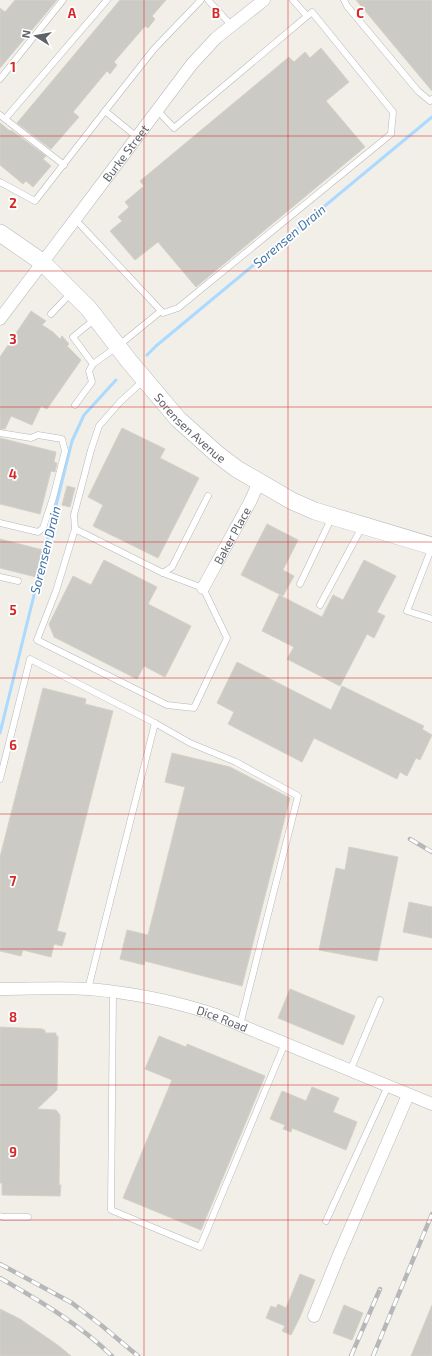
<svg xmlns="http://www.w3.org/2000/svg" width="432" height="1356" font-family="'Exo 2',sans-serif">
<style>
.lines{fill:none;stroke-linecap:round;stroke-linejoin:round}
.stream{stroke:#aadaff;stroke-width:3}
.building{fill:#cccac5;stroke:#d6d1c6}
.lane-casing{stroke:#b5b8bc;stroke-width:7}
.street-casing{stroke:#b5b8bc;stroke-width:13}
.secondary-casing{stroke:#b6babf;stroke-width:18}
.lane{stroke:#fff;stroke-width:6}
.street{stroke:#fff;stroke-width:12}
.secondary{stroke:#fff;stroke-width:17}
.rail-casing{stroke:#b6b7b8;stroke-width:4.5}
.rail{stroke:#fff;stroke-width:3;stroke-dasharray:9;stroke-linecap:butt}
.grid{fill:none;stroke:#d62828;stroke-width:1;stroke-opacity:0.55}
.labels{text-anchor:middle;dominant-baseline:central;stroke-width:3.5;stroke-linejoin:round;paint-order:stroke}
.street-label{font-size:12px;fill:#5f6368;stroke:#fff}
.water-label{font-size:13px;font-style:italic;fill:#4174aa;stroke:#fff}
.grid-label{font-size:13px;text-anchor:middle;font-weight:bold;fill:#d62828;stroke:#fff;stroke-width:3.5;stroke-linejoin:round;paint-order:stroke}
</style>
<rect width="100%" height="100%" fill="#f1efe8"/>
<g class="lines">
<g class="stream">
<path d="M147,355L156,346L432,117"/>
<path d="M0,733L72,441L84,415L116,380"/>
</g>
</g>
<g class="building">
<path d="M15,0H57L0,68V8L5,12Z"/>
<path d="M120,0H166L152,16L155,19L148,28L145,26L114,62L117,65L110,74L107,71L73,112L79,117L51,149L17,123Z"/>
<path d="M356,0H432V91Z"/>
<path d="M321,48L349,82L326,101L365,147L196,287L158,242L135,260L110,231L122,221L118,217L129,207L125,202L144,186L140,181L289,57L294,62L305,52L310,58Z"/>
<path d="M0,123L10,131L11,130L46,156L43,159L51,166L33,187L26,181L23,184L0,165Z"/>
<path d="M31,311L46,321L42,325L53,332L60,339L62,336L69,344L67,346L81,360L47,409L41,406L32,425L11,416L5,429H0V357Z"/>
<path d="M122,428L165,449L160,458L199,478L158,558L93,526L103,505L88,497Z"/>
<path d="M0,438L56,452L54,462L57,463L55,472L51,471L40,514L0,504Z"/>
<path d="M67,486L75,488L70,507L62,505Z"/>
<path d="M267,524L298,540L283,570L294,576L283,596L241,575Z"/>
<path d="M0,539L43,550L36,577L0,568Z"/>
<path d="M104,560L157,587L148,604L191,626L165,677L144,666L137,679L54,637L49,624L73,576L91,585Z"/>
<path d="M364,560L396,576L377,612L385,616L374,638L367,634L340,686L287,659L294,647L262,631L279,595L322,617L333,595L343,600Z"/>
<path d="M237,662L331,710L342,686L424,726L422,729L432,735L420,760L416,758L407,776L400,772L397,779L314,738L302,762L228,724L234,712L217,703Z"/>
<path d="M43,688L86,699L85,704L113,711L57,931L66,933L62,946L54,944L51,957L23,950L21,956L0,951V857Z"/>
<path d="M172,753L230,767L290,798L242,986L145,961L144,965L120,959L127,930L148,935L185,787L165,782Z"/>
<path d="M349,847L398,857L377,961L319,950L336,868L345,870Z"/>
<path d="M409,902L432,907V938L403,932Z"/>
<path d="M290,989L355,1016L343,1045L278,1018Z"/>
<path d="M0,1027L43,1029V1030H45V1033H56V1036H58L57,1090L37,1109L56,1110L60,1115L59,1185H61L60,1196L2,1195V1183H0Z"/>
<path d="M159,1036L186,1047L187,1044L265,1076L201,1230L123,1198L172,1080L145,1069Z"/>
<path d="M312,1087L339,1098L333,1112L357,1122L346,1150L292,1128L291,1132L283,1129L285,1125L270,1119L282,1091L306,1101Z"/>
<path d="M300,1274L315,1280L300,1317L291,1335L282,1331L285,1326L266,1318L271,1306L276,1308L278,1304L286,1308Z"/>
<path d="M344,1305L363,1313L352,1340L333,1333Z"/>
<path d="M432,1305V1356H411Z"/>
<path d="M0,1309L20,1319L59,1346L71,1356H0Z"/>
</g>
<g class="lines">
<g class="lane-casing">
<g id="lane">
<path d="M208,0L232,26"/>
<path d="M293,0L307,16"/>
<path d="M344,0L347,6L418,91L430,101L432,99"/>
<path d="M0,79L63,0"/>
<path d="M0,115L64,165"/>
<path d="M5,119L107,0"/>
<path d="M137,137L105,111L154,49L201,0"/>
<path d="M0,182L35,201L105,111"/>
<path d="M75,219L163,313L178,308L391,134L393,112L312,12L174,128L157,110"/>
<path d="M51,314L71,293"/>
<path d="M93,364L73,337L95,319"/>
<path d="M75,405L92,382L89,371L93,364L118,346L161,311"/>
<path d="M0,433L31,438L38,435L62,439L65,451L53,498L43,528L38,532L0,523"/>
<path d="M75,529L56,591L37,640L167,705L194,708L227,638L203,588L163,573L75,529L74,515L91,450L99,426L120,402L144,380"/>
<path d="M432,547L407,611L432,619"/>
<path d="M163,573L172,567L208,496"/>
<path d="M0,577L18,581"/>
<path d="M300,584L332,517"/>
<path d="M320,605L362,527"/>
<path d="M0,779L30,659L155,723L190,743L236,762L298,796L240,1025"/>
<path d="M88,989L155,723"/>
<path d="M113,992L111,1210L200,1247L285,1043"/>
<path d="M350,1071L380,1000"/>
<path d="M0,1216L3,1217H28"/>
<path d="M326,1221L388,1086"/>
</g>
</g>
<g class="street-casing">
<g id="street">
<path id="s1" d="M0,319L192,64L216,38L264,0"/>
<path id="s2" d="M203,588L250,502L259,482"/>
<path id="s3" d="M0,989C30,989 60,987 89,989C133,993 175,1001 216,1015L432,1104"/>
<path d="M314,1316L338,1257L408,1095"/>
</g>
</g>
<g class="secondary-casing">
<g id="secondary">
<path id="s4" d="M0,233L42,262L89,309L129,361L178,419L217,454L237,469L292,501L315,511L432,546"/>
</g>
</g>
<use href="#lane" class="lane"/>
<use href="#street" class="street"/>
<use href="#secondary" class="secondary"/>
<g class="rail-casing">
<g id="rail">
<path d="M410,839L432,852"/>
<path d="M0,1264L72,1303L101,1325L138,1356"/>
<path d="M0,1278C40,1301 79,1324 112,1356"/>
<path d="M351,1356L380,1289"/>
<path d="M373,1356L432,1214"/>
</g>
</g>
<use href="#rail" class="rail"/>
</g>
<path class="grid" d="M144,0V1356M288,0V1356M0,136H432M0,271H432M0,407H432M0,542H432M0,678H432M0,814H432M0,949H432M0,1085H432M0,1220H432"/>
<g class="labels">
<g class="street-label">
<text stroke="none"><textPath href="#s1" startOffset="208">Burke Street</textPath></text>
<text stroke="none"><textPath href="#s4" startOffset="274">Sorensen Avenue</textPath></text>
<text stroke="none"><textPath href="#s2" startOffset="60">Baker Place</textPath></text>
<text stroke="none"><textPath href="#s3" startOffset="226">Dice Road</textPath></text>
</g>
<g class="water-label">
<text transform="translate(289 236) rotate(-40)">Sorensen Drain</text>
<text transform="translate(45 550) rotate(-76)">Sorensen Drain</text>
</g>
</g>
<g class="grid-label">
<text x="72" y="18">A</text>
<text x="216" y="18">B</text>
<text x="360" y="18">C</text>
<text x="13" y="72">1</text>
<text x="13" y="208">2</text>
<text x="13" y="344">3</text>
<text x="13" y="479">4</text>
<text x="13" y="615">5</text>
<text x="13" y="750">6</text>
<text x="13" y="886">7</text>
<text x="13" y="1022">8</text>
<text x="13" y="1157">9</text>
</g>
<g transform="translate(36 36) rotate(281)" stroke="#ffffff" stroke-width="3" paint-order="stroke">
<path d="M0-3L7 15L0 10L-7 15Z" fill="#5f6368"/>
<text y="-6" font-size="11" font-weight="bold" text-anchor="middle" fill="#5f6368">N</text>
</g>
</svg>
